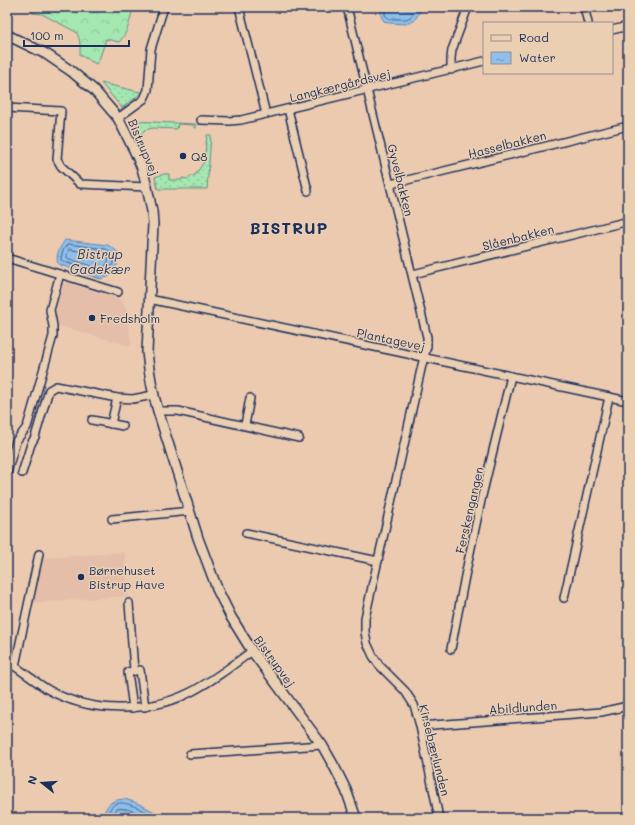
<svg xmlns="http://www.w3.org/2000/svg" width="635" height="825" font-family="Mali,sans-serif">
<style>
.built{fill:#e5beaa}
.grass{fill:url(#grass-dots);stroke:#608b87}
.forest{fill:url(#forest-crowns);stroke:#608b87}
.water{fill:url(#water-ripples);stroke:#6085b1}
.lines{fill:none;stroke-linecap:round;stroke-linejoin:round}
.shore{stroke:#496896;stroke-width:1}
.minor-casing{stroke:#1b2f5e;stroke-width:10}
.major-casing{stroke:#1b2f5e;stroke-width:12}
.minor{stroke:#ebcfb2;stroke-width:7}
.major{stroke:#ebcfb2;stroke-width:9}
.poi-dot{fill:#1b2f5e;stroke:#ebcfb2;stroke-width:1.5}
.labels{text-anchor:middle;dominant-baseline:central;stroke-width:3;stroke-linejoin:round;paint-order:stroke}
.street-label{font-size:12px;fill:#1b2f5e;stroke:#ebcfb2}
.poi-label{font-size:12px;fill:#1b2f5e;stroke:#ebcfb2;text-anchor:start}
.water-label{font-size:13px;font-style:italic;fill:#263d6c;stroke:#ebcfb2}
.district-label{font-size:16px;font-weight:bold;letter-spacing:1px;fill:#1b2f5e;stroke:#ebcfb2}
</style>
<defs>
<pattern id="grass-dots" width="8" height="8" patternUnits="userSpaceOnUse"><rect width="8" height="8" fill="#a5e7b0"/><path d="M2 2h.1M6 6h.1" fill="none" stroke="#8dc69a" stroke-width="1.8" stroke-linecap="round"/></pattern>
<pattern id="forest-crowns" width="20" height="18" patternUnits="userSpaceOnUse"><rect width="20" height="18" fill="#a5e7b0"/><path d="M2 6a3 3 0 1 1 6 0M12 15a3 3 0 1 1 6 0" fill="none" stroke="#8dc69a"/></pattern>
<pattern id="water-ripples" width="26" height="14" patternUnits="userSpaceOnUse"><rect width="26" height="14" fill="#8ebee9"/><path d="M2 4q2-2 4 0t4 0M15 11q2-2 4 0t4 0" fill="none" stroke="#739bc0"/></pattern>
</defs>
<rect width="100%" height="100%" fill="#eccab0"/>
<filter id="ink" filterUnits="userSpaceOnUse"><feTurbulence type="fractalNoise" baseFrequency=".025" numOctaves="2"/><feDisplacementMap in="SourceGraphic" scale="8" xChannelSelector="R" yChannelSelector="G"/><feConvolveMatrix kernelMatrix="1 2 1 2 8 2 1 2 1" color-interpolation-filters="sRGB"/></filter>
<g filter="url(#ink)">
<g class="built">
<path d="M67,282L120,299L124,304L127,309L131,346L59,326L57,323L55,312L62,284Z"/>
<path d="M125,552L128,596L31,603L40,558Z"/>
</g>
<g class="grass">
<path d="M101,83L140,92V94L122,108Z"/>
<path d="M131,121L195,124H196V128H194V125L178,124L177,129L153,128L144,130L143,133L139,134Z"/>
<path d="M207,135H211L207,189H158L155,177L164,174H169V180H182V178L189,179L190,176H193L195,175L204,162Z"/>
</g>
<path class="forest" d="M33,7H133C130,20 128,33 119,42L106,39L99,60L96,64L80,55C80,47 81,39 76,32L42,14L32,13Z"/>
<g class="water">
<path d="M381,7H423L414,21L406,24L389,23L384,21L381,16Z"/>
<path d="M65,240L108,245L118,252L117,265L108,277L100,279L58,264C55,254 60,248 65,240Z"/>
<path d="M124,799C140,802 153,813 169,818H102C107,805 109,800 124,799Z"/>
</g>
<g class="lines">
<g class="shore">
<path d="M385,7V15L387,17L390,19H406L411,17L418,7"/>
<path d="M68,244L106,249L114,254L113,264L106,273L100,275L62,261L61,260C62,253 63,248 68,244Z"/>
<path d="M69,250H71L104,254L109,257L108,262L103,269H100L67,258V254Z"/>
<path d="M106,818C108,813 110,807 115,804C125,799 148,813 158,818"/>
<path d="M112,818L114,813L117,809C128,807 137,813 146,818"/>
</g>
<g class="minor-casing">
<g id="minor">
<path d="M239,7L266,114"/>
<path d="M347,7L427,337V346L422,365L365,618V632L367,643L373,656L379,665L405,691L414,705L420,726L439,818"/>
<path d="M584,7L588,23"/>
<path d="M612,30L628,26"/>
<path d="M451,70V58L452,50L468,7"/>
<path d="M7,108L61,111L57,159L61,166L80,184L147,187"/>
<path d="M288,109L308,191"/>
<path d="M118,118L144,99L148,90L151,49L164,7"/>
<path d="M201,120L229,121L241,120L484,61"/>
<path d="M391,184L628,126"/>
<path d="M7,258L118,292"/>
<path d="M413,274L625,222H628"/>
<path d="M149,299L628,401"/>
<path d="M158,411H178L299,438"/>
<path d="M92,420L123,426"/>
<path d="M111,424L117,398"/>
<path d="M245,425L250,398"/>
<path d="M7,473L16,441L27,427L53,336V326L50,310L60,274"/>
<path d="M22,473L31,444L35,437L49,390L56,386L117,398L133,399L153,395"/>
<path d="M112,519L190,511"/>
<path d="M246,533L378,561"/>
<path d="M564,598L609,397"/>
<path d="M129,603L134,671"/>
<path d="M451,649L465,576L482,496L511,376"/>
<path d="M7,661C21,670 33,680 47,689C88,713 146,714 189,693C211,682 232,666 252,651"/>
<path d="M15,666L39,554"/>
<path d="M133,708L128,672L140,670L145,707"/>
<path d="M420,726L601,712L628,706"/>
<path d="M190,754L322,745"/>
</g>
</g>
<g class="major-casing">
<path id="major" d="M7,35L46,54L71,71L94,90L118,118L135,152L142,168L147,187L152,211L153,224L147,352C149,372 152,391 158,411L198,538L218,591L231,617L252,651L322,745L335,768L346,790L356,818"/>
</g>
<use href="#minor" class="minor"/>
<use href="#major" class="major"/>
</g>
</g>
<g class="poi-dot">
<circle cx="183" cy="156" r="4"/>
<circle cx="92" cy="318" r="4"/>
<circle cx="81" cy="577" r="4"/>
</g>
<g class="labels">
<g class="street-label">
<text transform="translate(340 85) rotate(-14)">Langkærgårdsvej</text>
<text transform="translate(507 144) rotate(-14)">Hasselbakken</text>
<text transform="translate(144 147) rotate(67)">Bistrupvej</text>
<text transform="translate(401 180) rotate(76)">Gyvelbakken</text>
<text transform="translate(518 237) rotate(-14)">Slåenbakken</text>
<text transform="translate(391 339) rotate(12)">Plantagevej</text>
<text transform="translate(469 510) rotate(-77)">Ferskengangen</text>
<text transform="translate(275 661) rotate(54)">Bistrupvej</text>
<text transform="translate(523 707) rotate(-4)">Abildlunden</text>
<text transform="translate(435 750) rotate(76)">Kirsebærlunden</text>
</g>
<g class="poi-label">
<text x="191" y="156">Q8</text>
<text x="100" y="318">Fredsholm</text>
<text x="89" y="570">Børnehuset<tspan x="89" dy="14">Bistrup Have</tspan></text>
</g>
<g class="water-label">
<text x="100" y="253">Bistrup<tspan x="100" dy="15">Gadekær</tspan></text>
</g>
<g class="district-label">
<text x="289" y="227">BISTRUP</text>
</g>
</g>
<rect width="635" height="825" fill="none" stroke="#ebcfb2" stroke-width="24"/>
<rect x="12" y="12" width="611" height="801" fill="none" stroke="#1b2f5e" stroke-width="1.5" filter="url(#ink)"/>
<rect x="483" y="22" width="130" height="52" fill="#ebcfb2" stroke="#988f90"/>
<rect x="491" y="35" width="20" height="6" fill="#ebcfb2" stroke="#988f90"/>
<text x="519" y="42" font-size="12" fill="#1b2f5e">Road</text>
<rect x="491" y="52" width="20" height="12" fill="url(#water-ripples)" stroke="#988f90"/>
<text x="519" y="62" font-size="12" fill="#1b2f5e">Water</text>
<g transform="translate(42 783) rotate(287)" stroke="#ebcfb2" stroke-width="3" paint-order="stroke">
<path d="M0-3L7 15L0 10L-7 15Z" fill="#1b2f5e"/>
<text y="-6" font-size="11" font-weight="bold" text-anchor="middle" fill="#1b2f5e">N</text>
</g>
<path d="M24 40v6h105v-6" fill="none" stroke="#1b2f5e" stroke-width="2"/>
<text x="30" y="40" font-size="12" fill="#1b2f5e" stroke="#ebcfb2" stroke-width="3" paint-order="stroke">100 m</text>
</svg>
